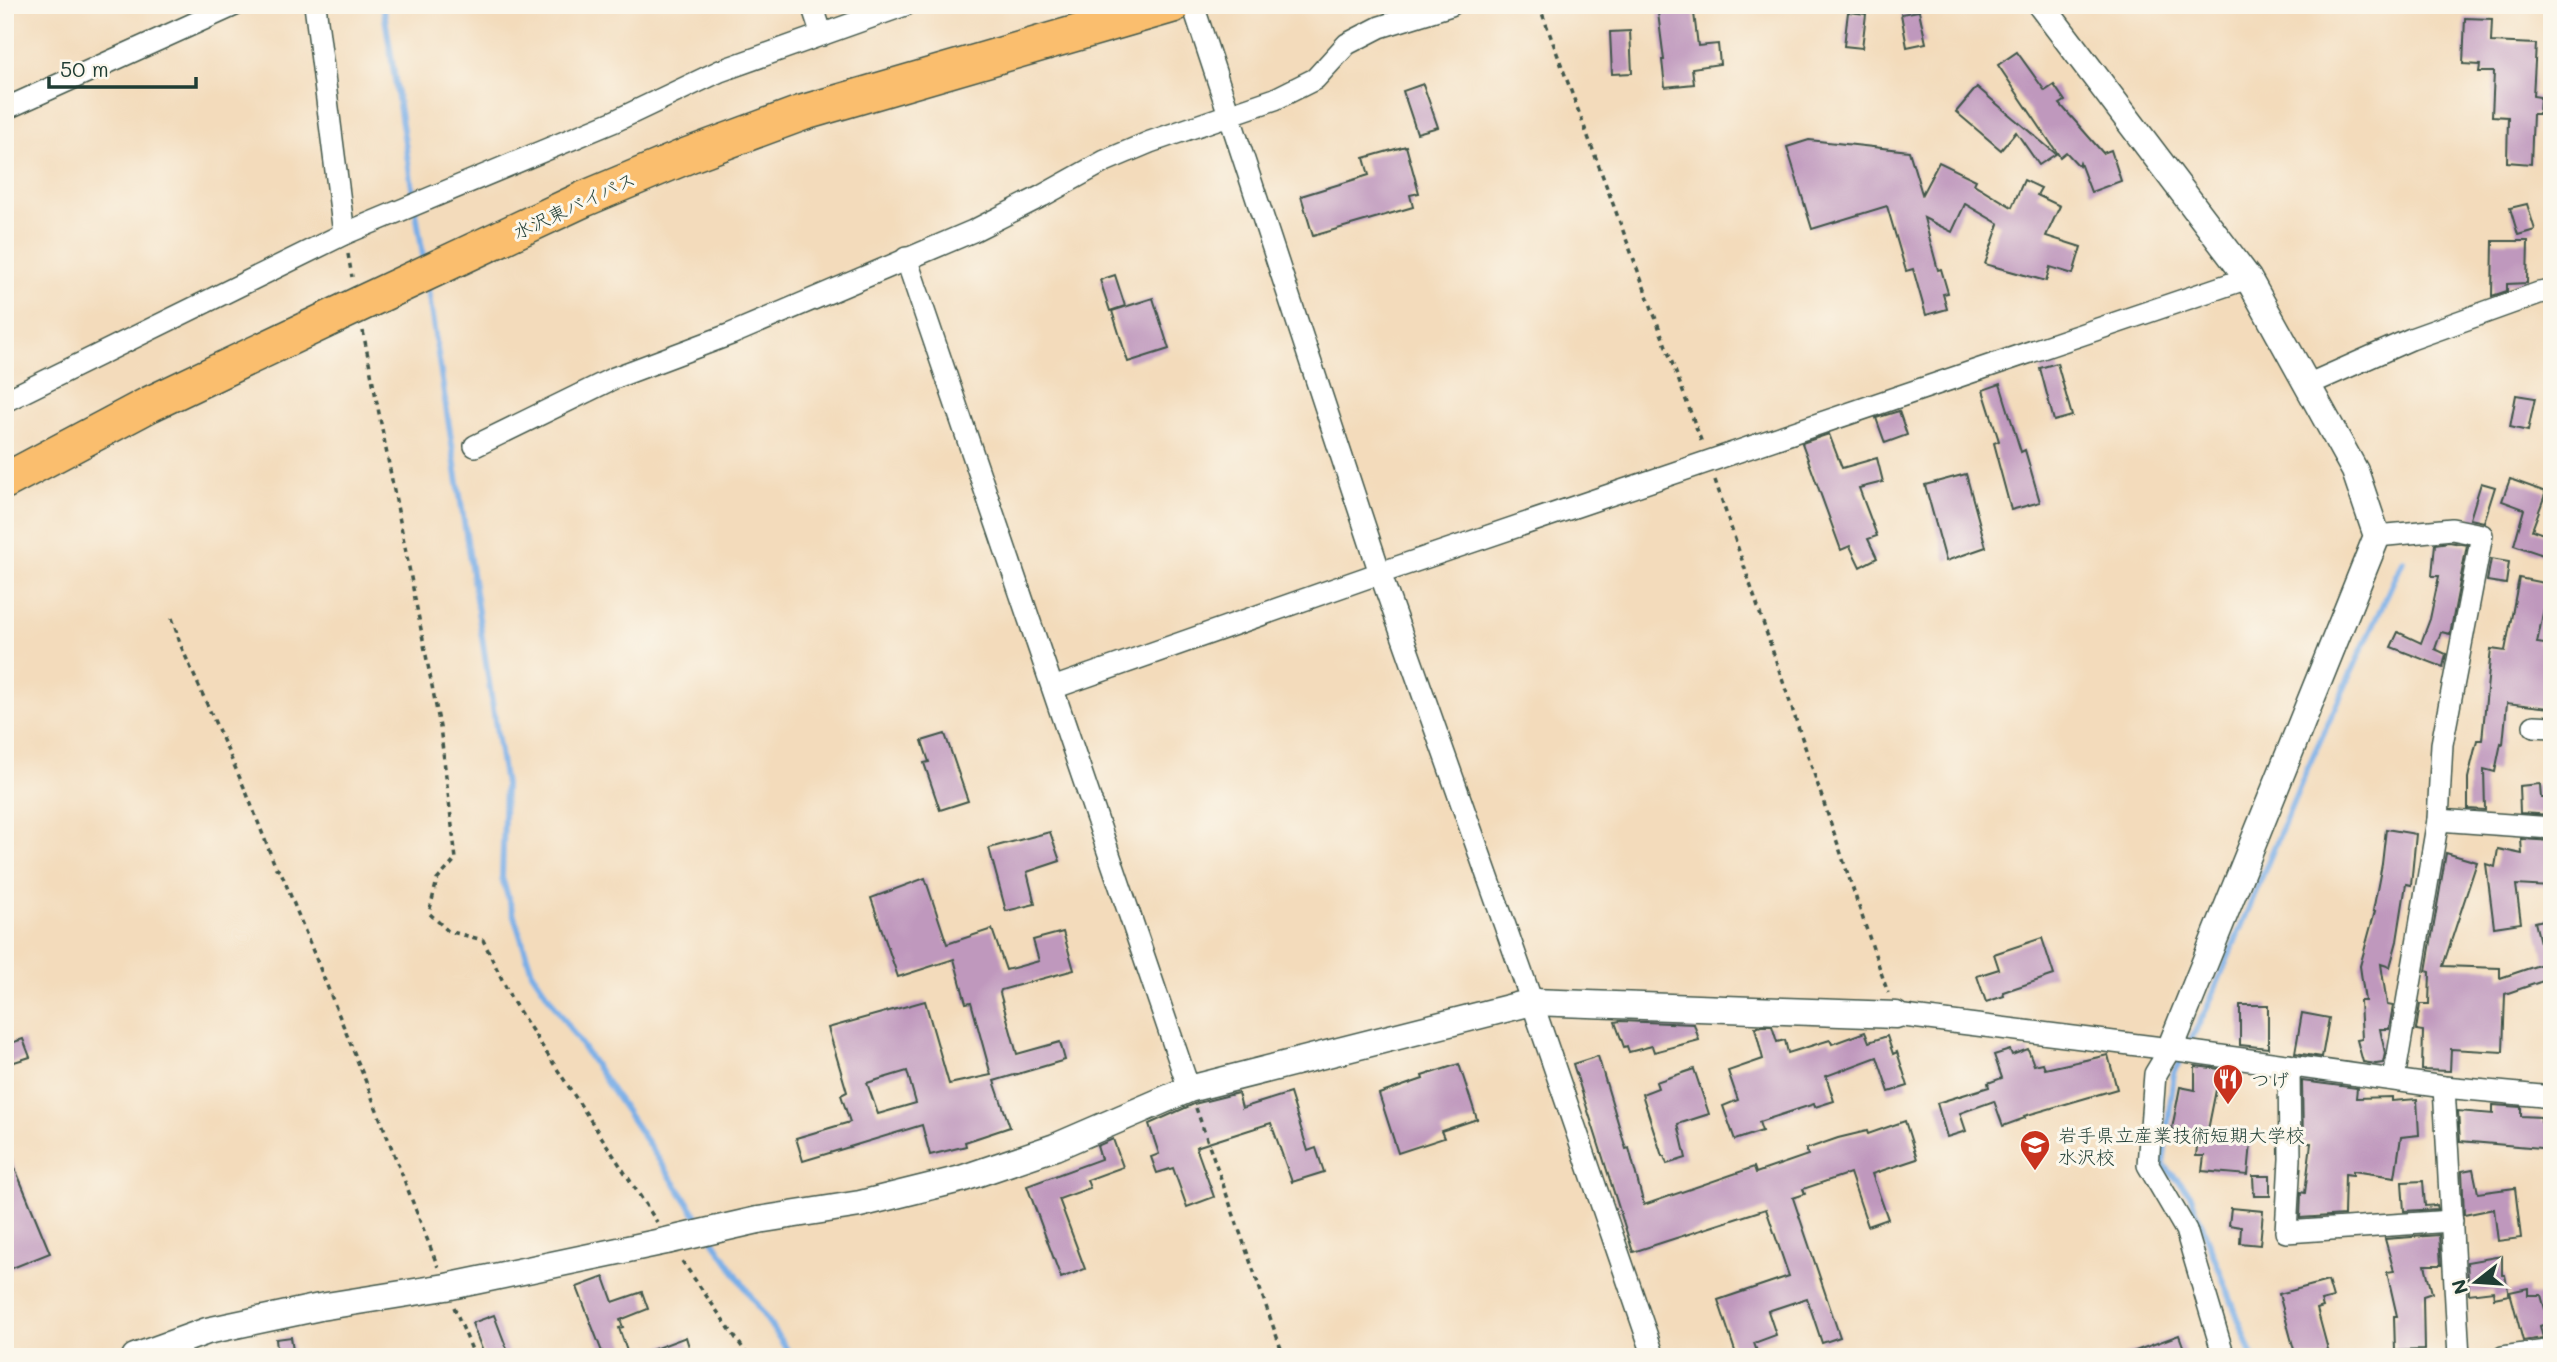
<svg xmlns="http://www.w3.org/2000/svg" width="2557" height="1362" font-family="Mali,'Klee One',sans-serif">
<style>
.lines{fill:none;stroke-linecap:round;stroke-linejoin:round}
.stream{stroke:#79aee7;stroke-width:6}
.building{fill:#bf98bd;fill-rule:evenodd}
.minor-casing{stroke:#3f5548;stroke-width:24}
.tertiary-casing{stroke:#3f5548;stroke-width:29}
.trunk-casing{stroke:#3f5548;stroke-width:38}
.path{stroke:#3f5548;stroke-width:3.5;stroke-dasharray:5 5;stroke-linecap:butt}
.minor{stroke:#fff;stroke-width:21}
.tertiary{stroke:#fff;stroke-width:26}
.trunk{stroke:#fabe6e;stroke-width:35}
.tertiary-bridge-casing{stroke:#3f5548;stroke-width:29;stroke-linecap:butt}
.tertiary-bridge{stroke:#fff;stroke-width:26}
.labels{text-anchor:middle;dominant-baseline:central;stroke-width:6;stroke-linejoin:round;paint-order:stroke}
.street-label{font-size:19px;fill:#1f3d34;stroke:#fbf7ec}
.poi-label{font-size:19px;fill:#1f3d34;stroke:#fbf7ec;text-anchor:start}
</style>
<rect width="100%" height="100%" fill="#fbf7ec"/>
<filter id="ink" filterUnits="userSpaceOnUse"><feTurbulence type="fractalNoise" baseFrequency=".0143" numOctaves="2"/><feDisplacementMap in="SourceGraphic" scale="14" xChannelSelector="R" yChannelSelector="G"/><feConvolveMatrix kernelMatrix="1 2 1 2 8 2 1 2 1" color-interpolation-filters="sRGB"/></filter>
<filter id="wash" filterUnits="userSpaceOnUse"><feTurbulence type="fractalNoise" baseFrequency=".00686" numOctaves="4" result="noise"/><feDisplacementMap in="SourceGraphic" scale="28" xChannelSelector="R" yChannelSelector="G"/><feGaussianBlur stdDeviation="1.57" result="paint"/><feColorMatrix in="noise" values="0 0 0 0 0 0 0 0 0 0 0 0 0 0 0 0 0 1.4 0 .05"/><feComposite in="paint" operator="in"/></filter>
<g filter="url(#wash)">
<rect width="100%" height="100%" fill="#f3dbbb"/>
<g class="lines">
<g class="stream">
<path d="M383,5L424,262"/>
<path d="M427,284L505,785L502,878L532,972L703,1225"/>
<path d="M711,1237L792,1357"/>
<path d="M2253,1357L2190,1194L2163,1164L2174,1073L2207,1008L2307,769L2403,560"/>
</g>
</g>
<g id="blocks">
<g class="building">
<path d="M1657,5H1693L1698,46L1718,44L1720,64L1692,68L1694,84L1665,87L1662,60H1664Z"/>
<path d="M1919,11L1926,43L1907,47L1901,14Z"/>
<path d="M1848,12L1866,14L1862,48L1844,46Z"/>
<path d="M2465,18L2492,19L2491,42L2536,44L2533,96L2540,97L2539,114H2533L2531,164L2507,162L2508,117L2492,116L2494,72H2479L2480,65L2463,64Z"/>
<path d="M1630,31L1632,73L1612,74L1610,32Z"/>
<path d="M2017,52L2045,91L2054,85L2065,101L2060,104L2103,153L2111,150L2121,181L2091,192L2080,163L2079,166L2066,152L2060,157L1998,65Z"/>
<path d="M1423,84L1438,127L1417,133L1403,91Z"/>
<path d="M1977,87L2011,116L2056,154L2039,165L2016,132L2001,150L1956,112Z"/>
<path d="M1809,140L1909,151L1922,194L1939,162L1976,180L1974,184L2012,207L2024,180L2041,188L2037,195L2060,206L2046,236L2081,247L2073,274L2050,267L2046,281L1985,264L1999,224L1965,204L1952,232L1924,218L1938,270L1941,269L1948,293L1943,294L1947,309L1926,315L1913,269L1906,271L1887,206L1812,229L1787,147Z"/>
<path d="M1406,146L1419,193L1410,195L1413,207L1313,236L1301,196L1369,175L1364,158Z"/>
<path d="M2527,204L2535,230L2518,235L2510,208Z"/>
<path d="M2493,241H2528L2527,283L2507,284V291L2492,296Z"/>
<path d="M1115,275L1125,306L1110,311L1100,280Z"/>
<path d="M1153,298L1169,349L1128,362L1112,311Z"/>
<path d="M2057,363L2072,416L2054,421L2040,368Z"/>
<path d="M2000,384L2021,452L2025,450L2040,502L2011,510L1997,458H1998L1994,443L1999,441L1983,390Z"/>
<path d="M2516,395L2535,398L2528,431L2510,427Z"/>
<path d="M1899,411L1907,435L1885,443L1876,418Z"/>
<path d="M1829,434L1842,468L1877,458L1883,482L1859,488L1877,536L1868,539L1877,558L1860,567L1850,546L1841,550L1802,443Z"/>
<path d="M1966,474L1986,547L1946,561L1925,485Z"/>
<path d="M2510,479L2546,492L2532,530L2552,537V558L2514,545L2524,509L2502,501Z"/>
<path d="M2481,483L2495,487L2484,522L2470,519Z"/>
<path d="M2449,542L2467,545L2450,634L2441,632L2435,649L2446,654L2443,667L2391,647L2398,632L2421,643L2430,619L2439,576H2432L2435,544Z"/>
<path d="M2491,559L2509,562L2506,584L2487,581Z"/>
<path d="M2519,578L2549,584L2537,643L2552,645L2549,708L2507,703L2503,744L2501,743L2495,772L2484,769L2485,810L2468,809V778L2477,740H2482L2491,649L2505,651Z"/>
<path d="M945,734L968,801L940,810L924,763L929,762L922,741Z"/>
<path d="M2540,784L2541,798H2552V815L2520,813L2519,786Z"/>
<path d="M2386,829L2416,834L2411,885L2406,884L2397,941L2390,967L2381,964L2387,1005L2393,1006L2389,1029H2380L2385,1053L2383,1063L2376,1064L2363,1062L2357,1040L2362,1039L2360,1001H2365L2360,966L2375,911H2373L2382,864Z"/>
<path d="M1050,832L1060,861L1027,872L1035,904L1006,911L989,848Z"/>
<path d="M2521,839L2552,841V887L2516,885L2521,923L2494,927L2486,864L2495,867L2498,849L2522,854Z"/>
<path d="M2446,853L2477,862L2443,966L2500,968V978L2545,963L2535,922L2552,918V978L2505,994L2503,1052L2451,1049L2450,1071L2422,1070L2423,1031L2416,1030L2420,1004H2429L2430,972L2426,971Z"/>
<path d="M925,878L947,944L992,929L1006,970L1039,961L1033,940L1063,932L1074,970L1001,990L1000,993L1017,1054L1060,1042L1065,1060L994,1081L1010,1127L965,1142L966,1146L930,1155L922,1125L803,1161L796,1138L850,1122L841,1095L847,1092L828,1028L925,1001L949,1084L991,1075L971,1002L966,1003L954,959L898,977L871,898ZM907,1071L916,1103L878,1114L867,1083Z"/>
<path d="M2042,938L2054,975L2003,992L2004,996L1986,1002L1977,976L1999,969L1994,954Z"/>
<path d="M2240,1005H2268V1048L2240,1045Z"/>
<path d="M2302,1013L2329,1018L2322,1057L2295,1053Z"/>
<path d="M1620,1021L1694,1024L1699,1040L1654,1052L1652,1046L1629,1052L1627,1046L1624,1047L1615,1022Z"/>
<path d="M1761,1026H1772L1777,1042L1785,1040L1788,1053L1830,1040L1832,1044L1865,1032L1869,1042L1887,1036L1893,1054L1897,1052L1908,1086L1889,1092L1877,1057L1826,1076L1834,1101L1815,1107L1814,1104L1759,1122L1762,1131L1735,1140L1723,1106L1738,1100L1728,1071L1763,1059L1755,1028Z"/>
<path d="M23,1039L30,1057L5,1065V1045Z"/>
<path d="M2028,1049L2034,1065L2043,1063L2045,1069L2108,1055L2117,1089L2024,1116L2025,1118L2003,1126L1994,1101L1960,1113L1966,1131L1947,1137L1937,1103L1989,1087L1988,1083L2002,1078L1994,1055L2010,1050L2012,1055Z"/>
<path d="M1598,1056L1626,1149L1629,1148L1644,1205L1754,1167L1756,1173L1808,1155L1806,1149L1838,1138L1867,1131L1868,1134L1905,1121L1917,1159L1872,1174L1888,1219L1868,1226L1850,1173L1803,1189L1805,1194L1793,1198L1840,1337L1822,1343L1807,1298L1768,1311L1776,1335L1754,1343L1759,1357H1737L1718,1300L1789,1276L1766,1209L1633,1252L1573,1064Z"/>
<path d="M1459,1064L1477,1119L1441,1131L1444,1138L1398,1153L1379,1094L1423,1079L1422,1076Z"/>
<path d="M2195,1066L2220,1069L2219,1090H2216L2207,1135L2172,1129L2180,1087L2195,1090Z"/>
<path d="M1694,1069L1709,1114L1678,1124L1686,1158L1667,1164L1664,1156H1662L1642,1094L1658,1088L1656,1082Z"/>
<path d="M2302,1081L2357,1088L2356,1098L2392,1097V1101L2417,1099L2419,1135L2401,1137L2395,1177L2353,1171V1175L2345,1174L2344,1215L2300,1218L2301,1192L2305,1193L2311,1143H2303Z"/>
<path d="M1238,1093L1242,1108L1290,1093L1308,1151L1316,1148L1324,1172L1292,1182L1271,1123L1196,1147L1214,1197L1187,1207L1173,1168L1157,1173L1151,1157L1159,1154L1149,1124L1194,1104Z"/>
<path d="M2493,1105L2521,1107V1116L2541,1117V1122H2552V1149L2460,1141L2458,1111L2493,1114Z"/>
<path d="M2198,1138L2251,1143L2248,1175L2202,1171L2204,1156H2196Z"/>
<path d="M1113,1139L1123,1167L1087,1180L1090,1188L1059,1199L1085,1269L1061,1278L1027,1186L1101,1159L1097,1146Z"/>
<path d="M5,1144L50,1253L5,1271Z"/>
<path d="M2473,1169L2478,1193L2515,1188L2521,1238L2498,1241L2494,1209L2464,1215L2462,1171Z"/>
<path d="M2253,1176H2270V1196H2254Z"/>
<path d="M2423,1181L2425,1206L2437,1205L2438,1209L2404,1211L2402,1182Z"/>
<path d="M2231,1208L2263,1211L2260,1245L2240,1243L2241,1227L2229,1225Z"/>
<path d="M2439,1235L2441,1265H2425L2432,1293L2423,1296L2424,1350L2395,1351L2394,1316H2397L2387,1272L2394,1271L2385,1239Z"/>
<path d="M2502,1256V1275H2505L2509,1295L2494,1298L2493,1291L2469,1294L2467,1262Z"/>
<path d="M604,1277L613,1302L642,1292L648,1309L620,1320L623,1327L619,1328L629,1357H604L577,1287Z"/>
<path d="M2328,1281L2333,1298L2321,1301L2323,1307L2317,1309L2330,1357H2296L2279,1294Z"/>
<path d="M2528,1288V1295H2541L2549,1323L2540,1326L2543,1338L2523,1341L2510,1292Z"/>
<path d="M494,1315L510,1357H485L472,1323Z"/>
<path d="M2179,1335L2187,1357H2125L2124,1355Z"/>
<path d="M291,1337L294,1357H278L276,1339Z"/>
<path d="M686,1337L692,1357H638V1355Z"/>
</g>
</g>
</g>
<g filter="url(#ink)">
<use href="#blocks" fill-opacity="0" stroke="#3f5548" stroke-width="2"/>
<g class="lines">
<g class="minor-casing">
<g id="minor">
<path d="M315,5L344,234"/>
<path d="M812,5L822,35"/>
<path d="M1193,5L1380,573L1532,1002L1654,1357"/>
<path d="M5,109L235,5"/>
<path d="M906,258L1189,1089"/>
<path d="M2307,385L2411,339L2539,293L2552,291"/>
<path d="M5,401L344,234L615,121L720,71L905,5"/>
<path d="M475,446L614,378L731,334L973,231L1042,196L1105,161L1150,142L1275,99L1315,79L1347,44L1380,27L1451,5"/>
<path d="M2377,536L2452,529L2482,535L2442,744L2438,820L2394,1079"/>
<path d="M1053,688L1380,573L2248,278"/>
<path d="M2534,726L2552,727"/>
<path d="M2438,820L2552,828"/>
<path d="M1896,1015L2170,1049L2155,1074L2148,1165L2186,1230L2224,1357"/>
<path d="M2170,1049L2444,1087L2552,1097"/>
<path d="M2289,1065L2290,1159L2286,1232L2452,1221"/>
<path d="M2444,1087L2459,1357"/>
<path d="M2503,1357L2552,1350"/>
</g>
</g>
<g class="tertiary-casing">
<g id="tertiary">
<path d="M2041,5L2248,278L2355,471L2377,536L2170,1049"/>
<path d="M758,1220L860,1204L961,1179L1055,1147L1189,1089L1532,1002L1896,1015"/>
<path d="M135,1357L207,1331L320,1307L446,1287L666,1241"/>
</g>
</g>
<g class="trunk-casing">
<path id="trunk" d="M5,481L150,404L360,304L584,199L689,155L802,113L1173,5"/>
</g>
<g class="path">
<path d="M1539,5L1702,443"/>
<path d="M348,254L352,277"/>
<path d="M363,331L440,727L456,859L437,880L429,913L448,931L483,940L512,1000L657,1222"/>
<path d="M1715,480L1888,993"/>
<path d="M172,618L181,646L247,794L276,868L281,872L366,1082L438,1267"/>
<path d="M1196,1108L1284,1357"/>
<path d="M682,1261L749,1357"/>
<path d="M454,1307L475,1357"/>
</g>
<use href="#minor" class="minor"/>
<use href="#tertiary" class="tertiary"/>
<use href="#trunk" class="trunk"/>
<g class="tertiary-bridge-casing">
<path id="tertiary-bridge" d="M666,1241L758,1220"/>
</g>
<use href="#tertiary-bridge" class="tertiary-bridge"/>
</g>
</g>
<defs>
<g id="restaurant-pin" transform="scale(1.575)"><path d="M0 17L-7.5 6A9.5 9.5 0 1 1 7.5 6Z" fill="#c8321e" stroke="#fbf7ec"/><path d="M-5-6h1v4h1v-4h1v4h1v-4h1v5L-1.5 .5V6h-2V.5L-5-1ZM5-6V6H3V1.5H1.5Q1.5-4 5-6Z" fill="#fff"/></g>
<g id="university-pin" transform="scale(1.575)"><path d="M0 17L-7.5 6A9.5 9.5 0 1 1 7.5 6Z" fill="#c8321e" stroke="#fbf7ec"/><path d="M0-5L7-2L0 1L-7-2ZM-4 1L0 2.5L4 1V4Q0 6-4 4Z" fill="#fff"/></g>
</defs>
<g fill-rule="evenodd">
<use href="#restaurant-pin" x="2228" y="1079"/>
<use href="#university-pin" x="2035" y="1145"/>
</g>
<g class="labels">
<g class="street-label">
<text transform="translate(574 205) rotate(-25)">水沢東バイパス</text>
</g>
<g class="poi-label">
<text x="2251" y="1079">つげ</text>
<text x="2058" y="1134">岩手県立産業技術短期大学校<tspan x="2058" dy="22">水沢校</tspan></text>
</g>
</g>
<rect width="2557" height="1362" fill="none" stroke="#fbf7ec" stroke-width="28"/>
<g transform="translate(2476 1282) rotate(253)" stroke="#fbf7ec" stroke-width="5" paint-order="stroke">
<path d="M0-5L12 26L0 18L-12 26Z" fill="#1f3d34"/>
<text y="-10" font-size="19" font-weight="bold" text-anchor="middle" fill="#1f3d34">N</text>
</g>
<path d="M49 77v10h147v-10" fill="none" stroke="#1f3d34" stroke-width="3.5"/>
<text x="60" y="77" font-size="21" fill="#1f3d34" stroke="#fbf7ec" stroke-width="5" paint-order="stroke">50 m</text>
</svg>
